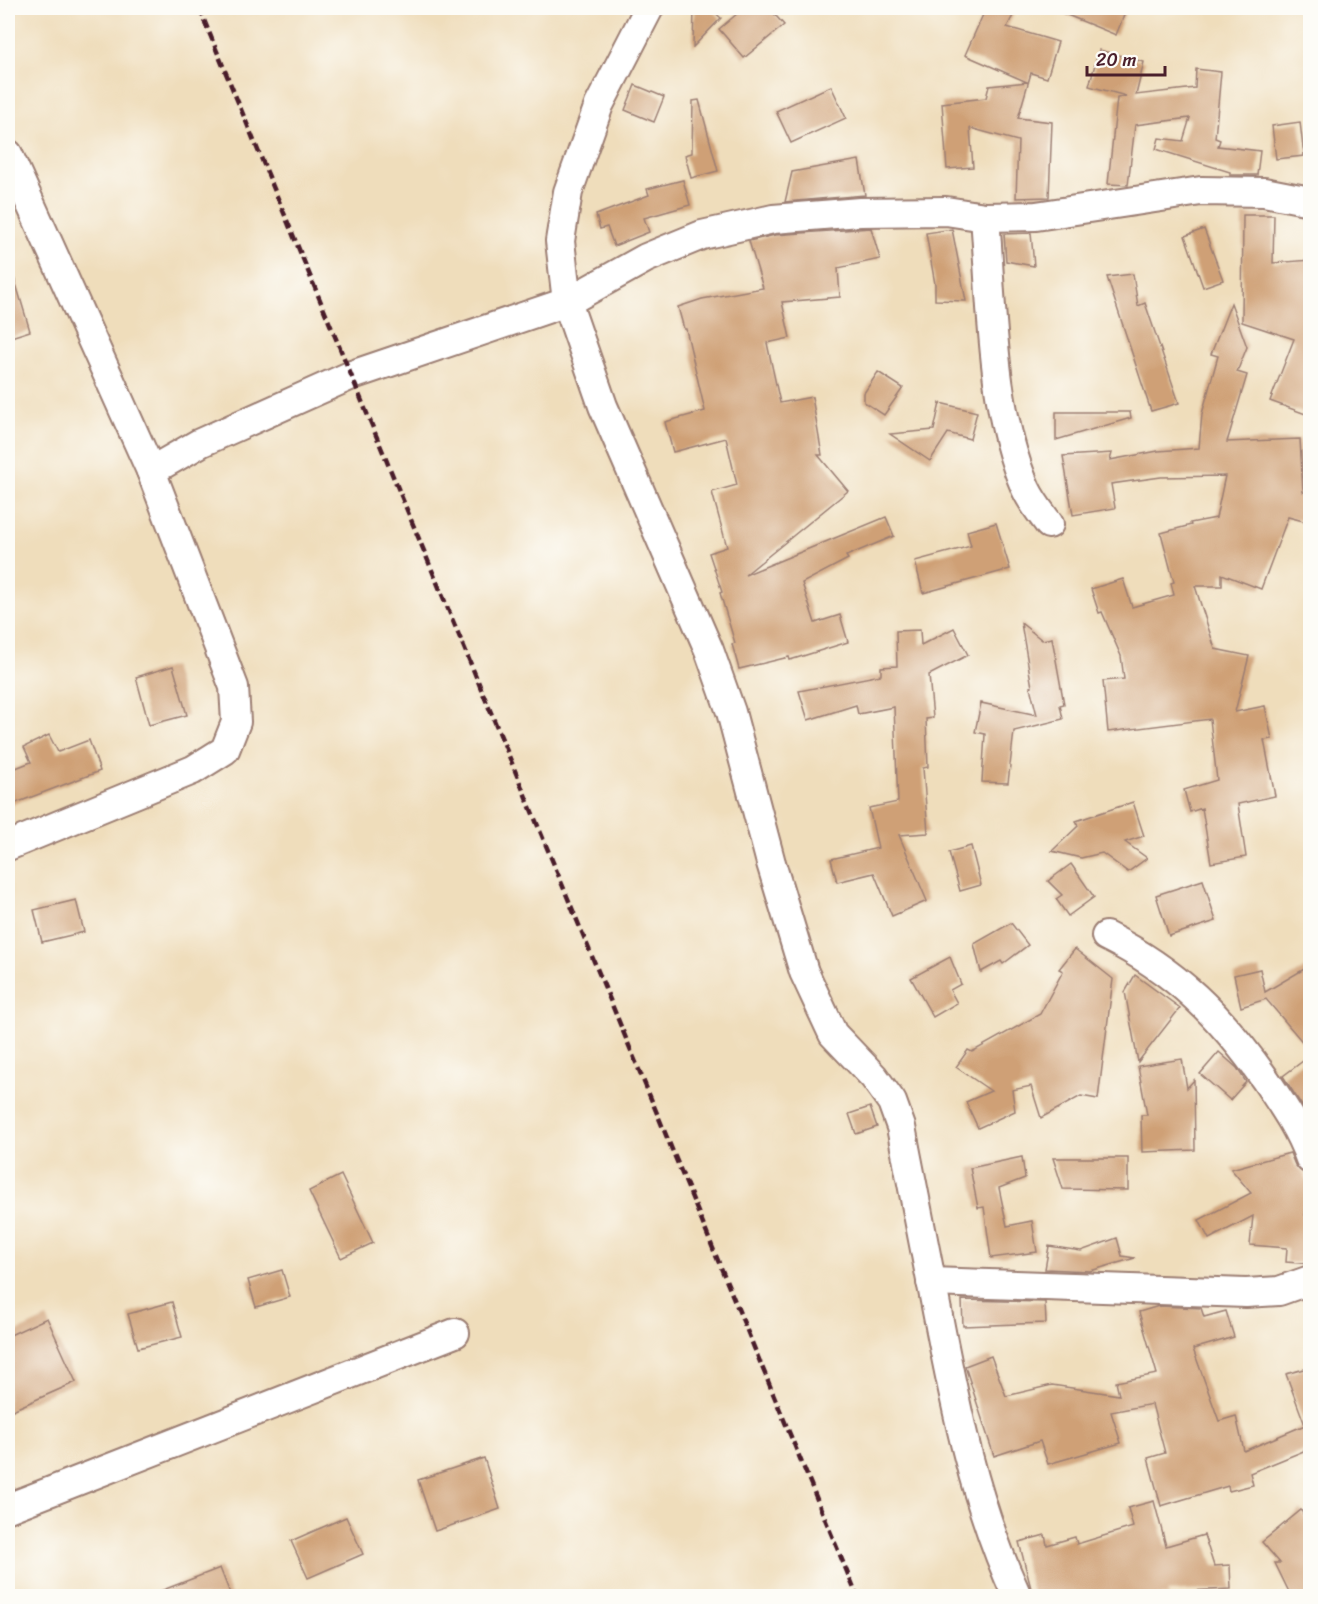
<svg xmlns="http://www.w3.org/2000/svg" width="1318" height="1604" font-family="Sriracha,sans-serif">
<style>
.building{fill:#cfa076}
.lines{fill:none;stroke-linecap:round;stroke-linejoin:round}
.minor-casing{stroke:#9c7e73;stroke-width:32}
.minor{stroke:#fff;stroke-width:28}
.rail{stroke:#4a1f2b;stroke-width:4.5;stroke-dasharray:9 4.5;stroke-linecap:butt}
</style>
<rect width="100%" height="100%" fill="#fdfcf7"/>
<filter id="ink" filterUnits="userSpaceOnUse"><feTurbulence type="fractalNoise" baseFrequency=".0167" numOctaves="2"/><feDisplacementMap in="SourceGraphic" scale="12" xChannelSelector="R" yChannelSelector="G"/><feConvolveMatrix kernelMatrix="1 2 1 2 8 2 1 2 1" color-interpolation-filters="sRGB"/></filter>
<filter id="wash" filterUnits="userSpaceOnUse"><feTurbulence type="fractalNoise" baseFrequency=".008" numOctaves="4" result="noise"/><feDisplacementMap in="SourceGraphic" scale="24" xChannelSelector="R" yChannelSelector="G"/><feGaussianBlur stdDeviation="1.35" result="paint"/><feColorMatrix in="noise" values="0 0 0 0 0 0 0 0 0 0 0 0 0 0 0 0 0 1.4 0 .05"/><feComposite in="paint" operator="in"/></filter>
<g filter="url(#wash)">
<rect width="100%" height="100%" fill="#efddbb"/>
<g id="blocks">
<g class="building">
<path d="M694,8H710L721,18L693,47Z"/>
<path d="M744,8H769L784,25L744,58L719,29Z"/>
<path d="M986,8H1017L1007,27L1058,42L1047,78L1031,73L1018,118L1052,122L1049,197L1016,198L1018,141L970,128L973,167L947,169L942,103L986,98L989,86L1027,82L965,55Z"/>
<path d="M1050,8H1127L1116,35Z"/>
<path d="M1099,50L1144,62L1136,95L1195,88L1196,69L1221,72L1215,138L1220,140L1218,146L1260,151L1257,175H1230V172L1156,149L1159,138L1183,141L1190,118L1135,125L1128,185L1108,184L1117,98L1126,96L1089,86Z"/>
<path d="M635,85L664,97L654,122L625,110Z"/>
<path d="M831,86L846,118L791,143L776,111Z"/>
<path d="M699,100L718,171L691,178L685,155L692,153L693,101Z"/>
<path d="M1300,122L1304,156L1276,159L1272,126Z"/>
<path d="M859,160L865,195L785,202L792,172Z"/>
<path d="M683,180L690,205L644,218L649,232L614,246L607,227L600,229L596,215L649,195L647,189Z"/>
<path d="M1243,215H1274L1273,263L1311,260V416L1270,401L1294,339L1242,322Z"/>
<path d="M871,228L880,259L838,268L840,297L782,302L790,338L767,343L780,403L812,397L822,455H818L848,491L745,575L886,517L894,536L846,556L848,559L802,583L815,623L840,615L848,642L790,660L789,657L739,669L732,644L735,643L720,593L722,592L709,553L727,547L712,492L737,485L726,438L673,452L665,422L705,411L686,329H684L678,307L702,299L763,288L749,241L775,235Z"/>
<path d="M952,229L966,301L935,300V284L926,233Z"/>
<path d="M1204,229L1223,280L1203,287L1185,236Z"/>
<path d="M1031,233L1034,266L1006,261L1004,234Z"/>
<path d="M13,274L30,331L8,338V275Z"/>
<path d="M1133,274L1138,306L1145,303L1179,403L1151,411L1107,277Z"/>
<path d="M1231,303L1247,347L1237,372L1247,375L1227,442L1300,439L1303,492L1311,494V523L1288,517L1261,589L1222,574V586H1195L1215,649L1249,656L1235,712L1265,706L1272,739L1264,740L1275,796L1238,804L1246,857L1211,863L1202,808L1190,812L1184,790L1217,780L1210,719L1108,732L1103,681L1124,679L1121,656L1102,612L1099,613L1091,589L1123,579L1132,607L1174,595L1171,583L1174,582L1161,533L1191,525L1190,523L1216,518L1225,476L1161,477L1111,484L1115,508L1073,515L1063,456L1112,453L1110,460L1158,451L1199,448L1202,414L1218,356L1211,354Z"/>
<path d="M878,372L903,388L884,415L864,402V393Z"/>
<path d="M940,403L977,412L970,439L948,433L930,461L890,434L934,430Z"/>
<path d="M1056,412H1130L1131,418L1056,440Z"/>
<path d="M996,523L1010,569L923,593L915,561L971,546L967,531Z"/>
<path d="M1021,623L1042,640L1052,638L1064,704L1060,705L1063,719L1014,731L1008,783L982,782L985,734L975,732L981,703L1037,715L1030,687H1032Z"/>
<path d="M954,628L968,655L929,675L933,718L926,719L928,767L923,768L928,833L899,835L927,901L892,916L874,873L837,882L831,859L878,848L869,808L898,802L894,707L858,714L856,705L808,720L799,691L881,675V667L897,666L896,631L920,630L921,645Z"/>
<path d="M173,666L187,715L149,725L136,677Z"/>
<path d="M49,735L58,752L89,740L100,771L8,806V771L31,762L24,747Z"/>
<path d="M1133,802L1144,836L1125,842L1147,858L1128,872L1102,853L1081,858L1052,851L1078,826L1076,821Z"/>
<path d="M971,846L981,885L960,891L949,852Z"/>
<path d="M1071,864L1094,897L1068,916L1056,899L1062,895L1048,881Z"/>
<path d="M1203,880L1216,921L1169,936L1156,895Z"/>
<path d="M76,900L84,932L42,942L34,910Z"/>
<path d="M1011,923L1028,945L1003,964L1001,961L981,972L974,944Z"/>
<path d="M1075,949L1113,979L1098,1099L1081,1096L1041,1118L1031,1086L1012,1090L1015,1111L978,1128L966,1102L991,1091L956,1067L968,1050L972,1052L1040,1014L1063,971L1059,969Z"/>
<path d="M950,957L961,984L950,990L957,1003L933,1017L911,978Z"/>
<path d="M1311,965V1052L1266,999L1241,1007L1234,975L1260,969L1265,992Z"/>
<path d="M1135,975L1180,1008L1138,1062L1125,992Z"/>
<path d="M1219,1052L1237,1068L1246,1082L1230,1100L1200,1074Z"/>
<path d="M1311,1055V1100L1302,1106L1283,1076Z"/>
<path d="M1182,1059L1187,1088L1194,1080L1195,1150L1142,1152L1141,1115H1147L1138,1066Z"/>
<path d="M870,1107L877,1127L856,1134L849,1114Z"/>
<path d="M1290,1153L1295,1165L1305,1174L1310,1190L1305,1215H1311V1264L1286,1262L1287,1248L1250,1245L1253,1216L1209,1239L1199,1220L1251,1193L1231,1169Z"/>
<path d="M1022,1157L1025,1178L999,1188L1007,1226L1032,1221L1037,1252L991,1258L984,1207L978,1208L970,1168Z"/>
<path d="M1053,1158H1128V1190L1063,1189Z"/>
<path d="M341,1175L373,1243L341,1258L309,1191Z"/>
<path d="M1117,1238L1122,1256L1135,1258L1090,1271L1045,1269L1049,1246L1081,1251Z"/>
<path d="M282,1270L290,1297L256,1307L248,1280Z"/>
<path d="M962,1300L1045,1302L1046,1323L963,1326Z"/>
<path d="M172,1302L182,1337L138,1348L128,1314Z"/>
<path d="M1159,1306L1201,1308L1204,1317L1226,1311L1234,1337L1193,1349L1219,1421L1236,1416L1244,1451L1305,1425L1286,1374L1311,1367V1448L1250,1473L1253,1485L1229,1491L1228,1486L1161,1506L1148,1458L1165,1453L1152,1404L1111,1412L1121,1443L1048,1464L1040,1441L994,1456L965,1366L991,1356L1006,1396L1052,1385L1119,1395L1116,1382L1157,1374L1139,1312Z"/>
<path d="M47,1318L76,1382L8,1412V1336Z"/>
<path d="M484,1458L500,1509L435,1531L418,1480Z"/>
<path d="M1154,1501L1166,1546L1204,1535L1214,1566L1230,1565L1231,1589L1167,1592L1169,1596H1033L1019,1542L1045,1535L1047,1545L1075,1537L1077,1544L1133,1527L1128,1508Z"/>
<path d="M1301,1510L1311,1528V1596H1291L1275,1563H1280L1262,1542Z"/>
<path d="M346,1517L363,1554L308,1578L291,1541Z"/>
<path d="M220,1568L231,1596H151L150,1595Z"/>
</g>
</g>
</g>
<g filter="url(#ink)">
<use href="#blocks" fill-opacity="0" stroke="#9c7e73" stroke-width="1.5"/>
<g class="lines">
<g class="minor-casing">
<g id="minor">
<path d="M649,8L599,105L568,192L560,241L567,302L603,406L709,650L731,712L771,863L804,972L833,1034L874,1077L892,1102L901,1127C913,1189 925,1250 937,1311C956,1410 975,1505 1017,1596"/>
<path d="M8,154L151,471L234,687L236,722L225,750L193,770L8,846"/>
<path d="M985,217C992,303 991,410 1026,489C1032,502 1041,513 1049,524"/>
<path d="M151,471L200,443L352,375L567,302L646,258L702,235L773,219L860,212L946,211L985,217L1036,216L1201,191L1264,192L1310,201"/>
<path d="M1106,936C1176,971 1220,1015 1265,1079C1282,1104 1300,1130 1310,1159"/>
<path d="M931,1282L1246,1293L1279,1291L1310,1280"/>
<path d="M8,1508L455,1333"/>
</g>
</g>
<use href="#minor" class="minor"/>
<path class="rail" d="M199,8L857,1596"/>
</g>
</g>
<rect width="1318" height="1604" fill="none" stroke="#fdfcf7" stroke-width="30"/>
<path d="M1087 66v9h78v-9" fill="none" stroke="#4a1f2b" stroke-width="3"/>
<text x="1096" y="66" font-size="18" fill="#4a1f2b" stroke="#fdfcf7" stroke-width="4.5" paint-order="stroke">20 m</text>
</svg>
